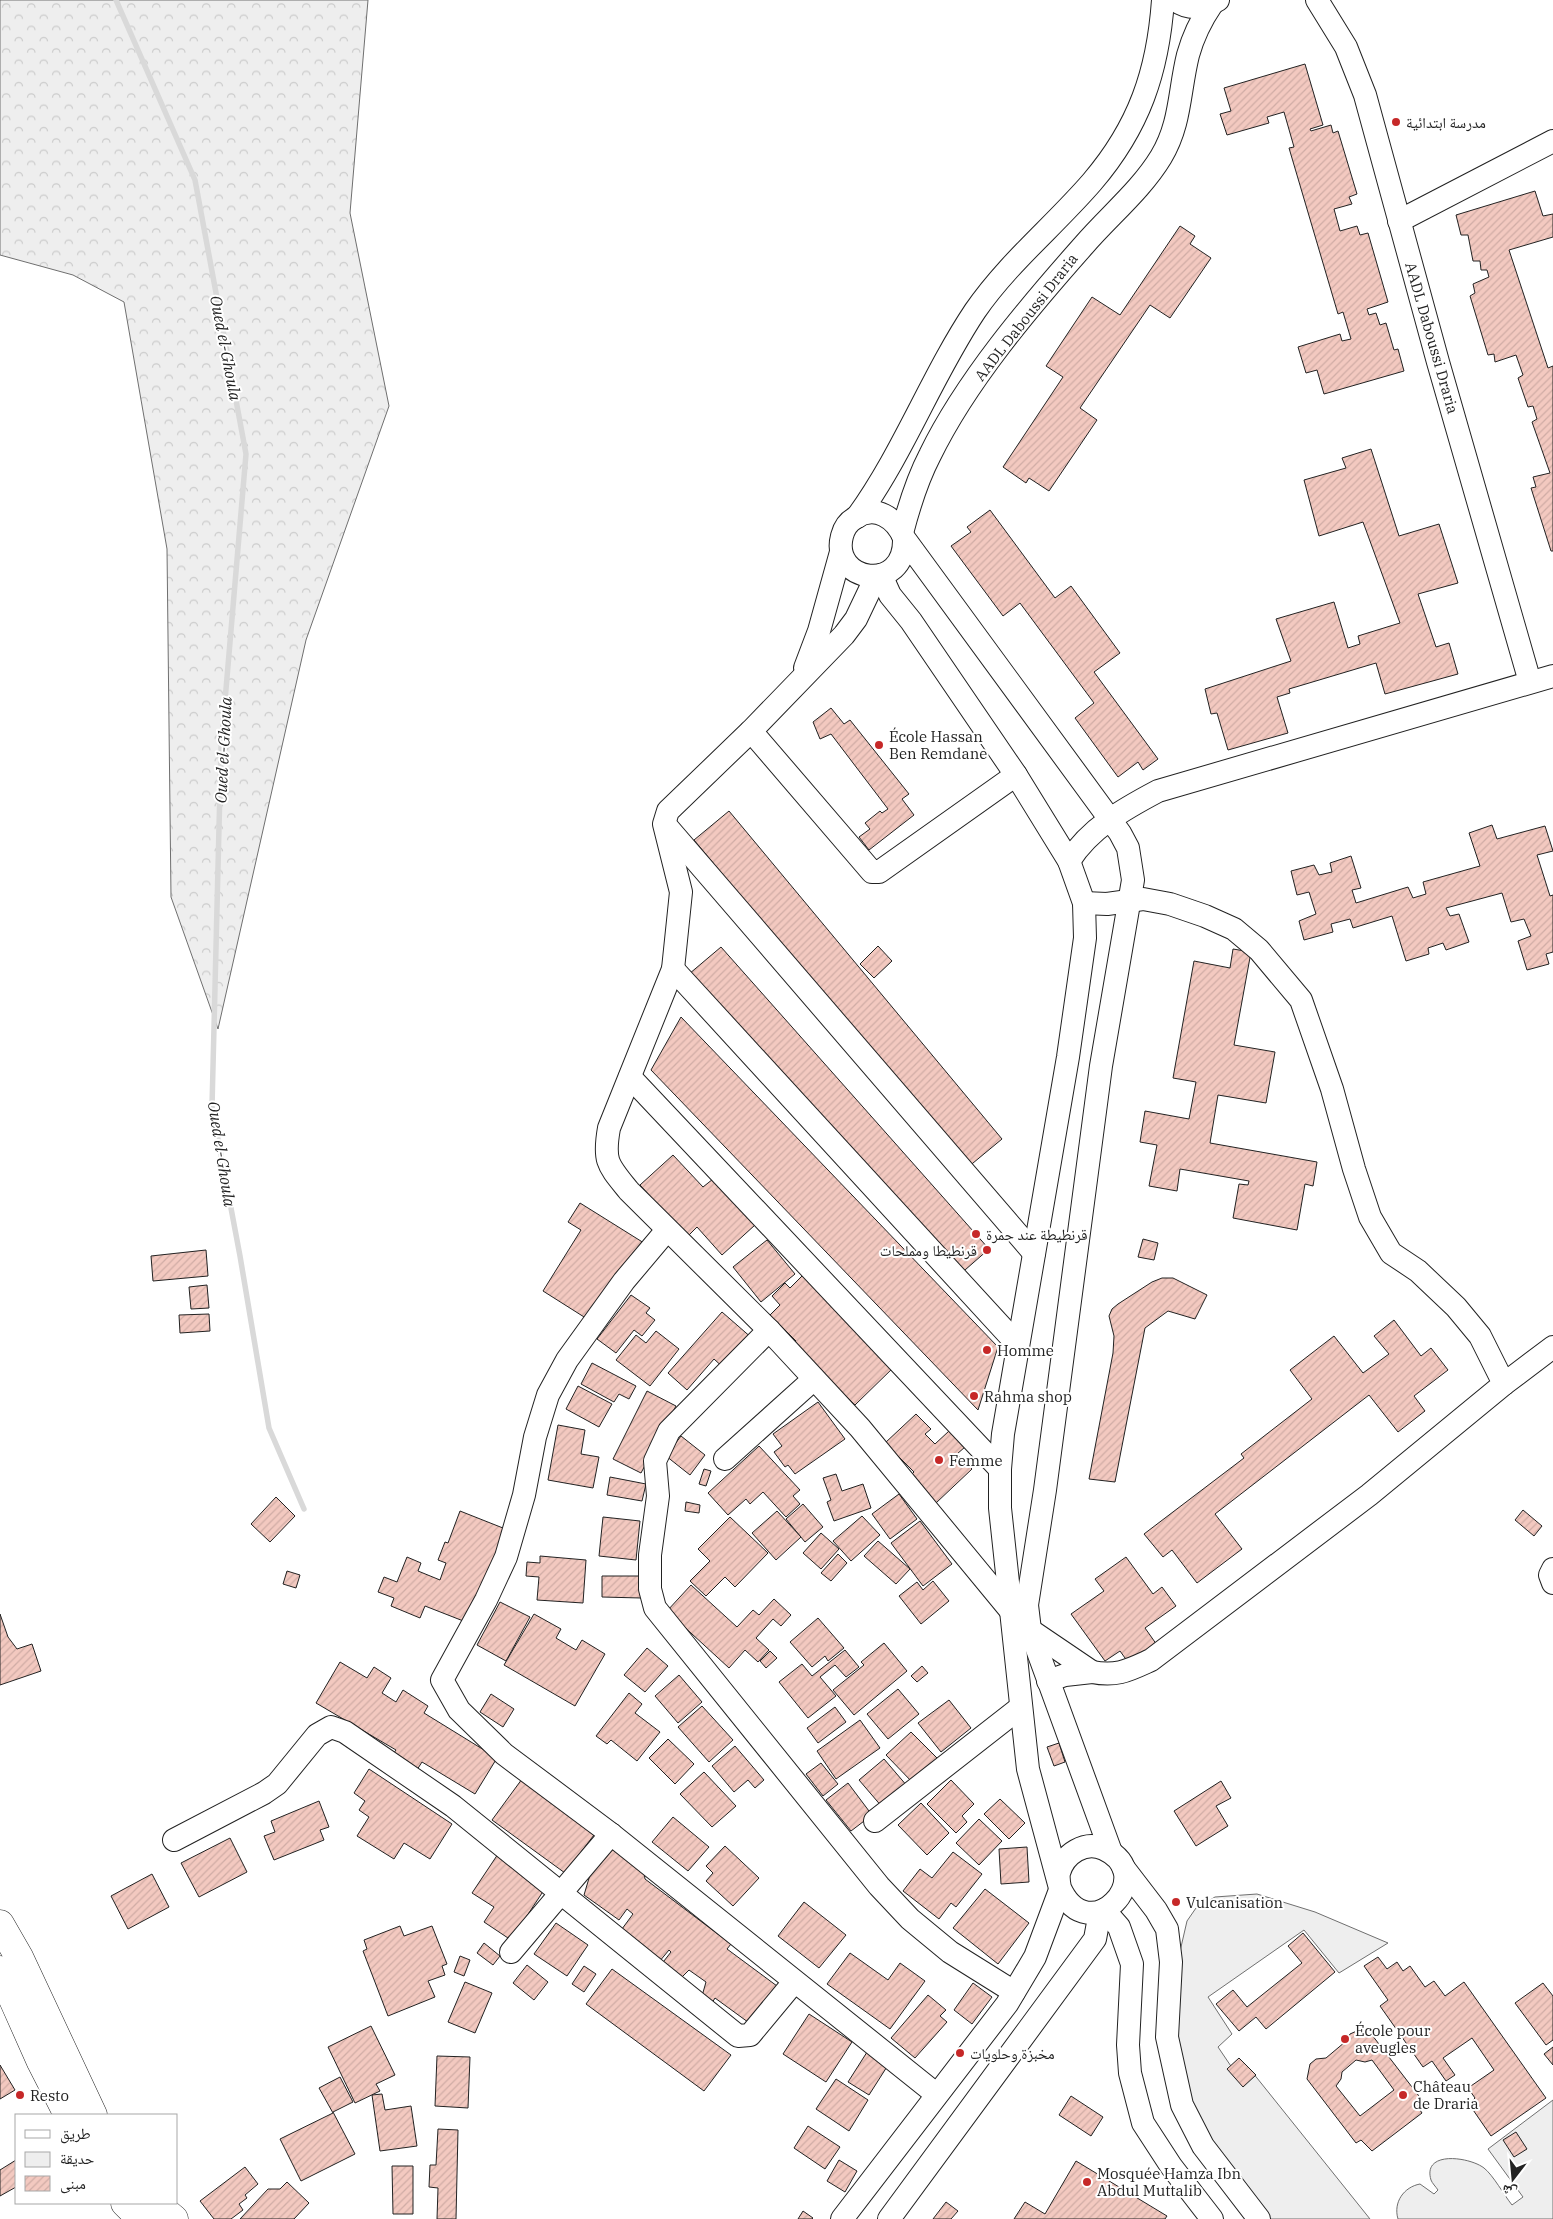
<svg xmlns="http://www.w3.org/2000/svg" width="1553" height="2219" font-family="'IBM Plex Serif','Noto Naskh Arabic',serif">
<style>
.green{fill:#eee;stroke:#6f6f6f}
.forest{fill:url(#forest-crowns);stroke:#6f6f6f}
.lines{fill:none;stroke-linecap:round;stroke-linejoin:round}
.stream{stroke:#d9d9d9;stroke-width:5.5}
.building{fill:url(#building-hatch);stroke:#222;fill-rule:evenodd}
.minor-casing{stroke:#222;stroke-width:24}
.major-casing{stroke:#222;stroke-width:29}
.minor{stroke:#fff;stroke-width:22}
.major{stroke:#fff;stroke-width:28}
.poi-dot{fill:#c62828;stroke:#fff;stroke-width:2}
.labels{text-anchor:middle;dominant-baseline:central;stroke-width:4;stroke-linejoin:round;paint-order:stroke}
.poi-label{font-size:15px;fill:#222;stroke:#fff;text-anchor:start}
.street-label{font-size:15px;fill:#222;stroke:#fff}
.water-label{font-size:16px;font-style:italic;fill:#222;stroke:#fff}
</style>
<defs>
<pattern id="forest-crowns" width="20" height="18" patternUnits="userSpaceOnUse" patternTransform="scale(1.25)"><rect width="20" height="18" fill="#eee"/><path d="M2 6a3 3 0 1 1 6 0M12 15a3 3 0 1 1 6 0" fill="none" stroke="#ccc"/></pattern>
<pattern id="building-hatch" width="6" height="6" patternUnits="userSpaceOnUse" patternTransform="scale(1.25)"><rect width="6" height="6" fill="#f3c9c0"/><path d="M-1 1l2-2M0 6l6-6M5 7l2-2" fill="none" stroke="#d0aca5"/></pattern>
</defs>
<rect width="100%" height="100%" fill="#fff"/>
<g class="green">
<path d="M1257,1894L1315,1912L1388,1943L1339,1973L1304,1930L1208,1997L1232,2034L1218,2047L1239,2078L1253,2073L1370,2219H1266L1217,2155L1191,2104L1172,2018L1178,1960L1187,1921L1196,1908L1215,1897Z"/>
<path d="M1553,2100V2219H1398C1393,2202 1404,2187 1420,2184L1434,2194L1438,2190C1436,2187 1432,2183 1431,2180C1422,2150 1470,2157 1484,2168C1493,2175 1504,2195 1512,2205L1523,2197L1488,2149Z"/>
</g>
<path class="forest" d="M0,0H368L350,213L389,406L306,640L218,1029L171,897L167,549L124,302L73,275L0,255Z"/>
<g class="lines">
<path class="stream" d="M116,0L195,180L246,454L221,748L212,1107L240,1256L269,1428L304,1509"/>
</g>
<g class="building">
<path d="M1305,64L1323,125L1310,129L1311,131L1331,125L1333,133L1338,131L1357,194L1349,197L1352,204L1334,209L1340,231L1357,226L1360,235L1368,233L1388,302L1367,309L1369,315L1376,313L1380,325L1386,323L1394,350L1398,349L1404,371L1324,394L1317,370L1306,373L1298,347L1340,334L1342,341L1351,339L1343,312L1338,314L1289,148L1294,147L1284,112L1267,117L1269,123L1227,135L1220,114L1231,111L1224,88Z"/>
<path d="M1535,191L1543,216L1553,214V237L1509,250L1548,368L1553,366V551H1551L1531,488L1536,487L1533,477L1550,473L1532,422L1537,419L1533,406L1528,407L1518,378L1523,375L1516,355L1495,362L1494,354L1488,355L1470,296L1475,293L1473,284L1489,277L1487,270H1481L1480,261H1473L1468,235H1461L1456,215Z"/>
<path d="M1180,226L1195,236L1190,244L1211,258L1170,318L1150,305L1080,408L1097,420L1049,491L1029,478L1026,483L1003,467L1063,377L1046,366L1092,297L1120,315Z"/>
<path d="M1371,449L1399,536L1439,524L1458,583L1418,594L1436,647L1449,643L1458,674L1385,694L1376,663L1289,689L1290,693L1277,697L1288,733L1228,750L1217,713L1211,714L1205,689L1291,661L1276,619L1334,602L1348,648L1360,644L1358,636L1400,623L1363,522L1319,536L1304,480L1346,468L1342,458Z"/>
<path d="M990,510L1055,598L1071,586L1120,653L1094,672L1158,759L1143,770L1138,762L1118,777L1075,718L1094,703L1020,603L1003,616L951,546L971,532L967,527Z"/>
<path d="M831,708L844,724L850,720L909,794L902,799L914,815L869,850L859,837L870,829L865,823L880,811L882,813L888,809L831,734L820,739L813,722Z"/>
<path d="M729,811L1002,1139L967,1168L694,840Z"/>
<path d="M1492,825L1497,839L1545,826L1553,851L1537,855L1550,896L1553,895V952L1546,954L1549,964L1527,970L1518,941L1531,936L1524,919L1511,922L1502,893L1446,908L1450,916L1459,914L1469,942L1446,950L1443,943L1428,948L1429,954L1406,961L1392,916L1353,928L1350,919L1331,924L1333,932L1304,940L1299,921L1316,914L1309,892L1297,895L1291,871L1314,865L1319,875L1332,872L1330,863L1351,856L1361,888L1352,890L1356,903L1408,887L1413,898L1426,894L1423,882L1480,866L1469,833Z"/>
<path d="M878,946L892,961L874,978L860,964Z"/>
<path d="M721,947L989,1249L957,1277L689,974Z"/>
<path d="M1233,949L1251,952L1234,1045L1275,1052L1266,1103L1218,1095L1210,1143L1317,1162L1313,1186L1305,1184L1297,1230L1233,1218L1239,1184L1248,1185L1249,1181L1180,1169L1177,1191L1149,1186L1157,1145L1140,1142L1145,1111L1189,1119L1196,1082L1173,1078L1194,961L1230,968Z"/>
<path d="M681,1017L998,1347L978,1410L651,1070Z"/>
<path d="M673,1155L703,1187L713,1179L755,1225L722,1255L697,1227L687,1237L640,1185Z"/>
<path d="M580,1203L644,1243L592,1322L543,1291L581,1230L568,1222Z"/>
<path d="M1143,1239L1158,1243L1154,1260L1138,1257Z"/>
<path d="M767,1240L795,1274L761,1302L733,1267Z"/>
<path d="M206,1250L208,1276L153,1281L151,1256Z"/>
<path d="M804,1274L895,1366L855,1405L793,1343L796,1341L770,1315L780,1305L772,1296L785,1283L790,1288Z"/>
<path d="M1162,1278H1173L1207,1295L1195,1319L1168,1311L1145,1328L1115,1482L1089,1479L1113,1353L1114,1336L1109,1316L1112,1309L1118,1304L1152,1282Z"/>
<path d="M207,1285L209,1308L191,1309L189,1287Z"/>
<path d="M631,1295L650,1308L646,1313L655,1320L642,1336L634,1330L616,1353L597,1339Z"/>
<path d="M722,1312L753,1339L726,1370L714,1359L687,1390L668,1373Z"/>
<path d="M209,1314L210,1331L180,1333L179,1315Z"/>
<path d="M1394,1320L1421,1356L1431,1348L1448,1370L1414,1396L1425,1411L1398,1432L1369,1395L1215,1514L1242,1549L1197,1583L1172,1550L1163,1557L1144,1534L1244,1458L1241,1454L1312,1399L1290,1370L1334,1336L1363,1373L1389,1354L1374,1336Z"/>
<path d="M656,1331L679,1349L650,1386L616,1360L636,1335L646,1343Z"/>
<path d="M592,1363L636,1386L629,1399L619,1394L614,1402L581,1384Z"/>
<path d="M578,1386L612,1404L599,1427L566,1409Z"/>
<path d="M647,1391L676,1406L641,1473L613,1459Z"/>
<path d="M818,1402L845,1439L795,1474L788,1465L785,1467L774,1452L782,1446L773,1434Z"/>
<path d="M916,1414L931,1429L925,1434L935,1444L949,1431L965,1447L957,1454L972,1469L936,1503L910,1476L914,1472L885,1443Z"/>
<path d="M558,1425L585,1430L581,1454L599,1457L593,1488L548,1480Z"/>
<path d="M681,1436L705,1455L690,1475L666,1456Z"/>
<path d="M759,1446L800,1490L793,1496L800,1504L786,1517L763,1492L750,1504L746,1499L728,1515L708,1493Z"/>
<path d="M704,1469L711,1471L706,1486L699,1484Z"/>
<path d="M836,1474L842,1491L863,1484L871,1508L834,1521L827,1502L831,1500L823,1478Z"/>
<path d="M610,1477L646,1484L642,1501L607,1495Z"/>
<path d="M899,1494L917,1519L890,1539L872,1514Z"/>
<path d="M276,1497L295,1516L270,1542L251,1524Z"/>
<path d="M686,1502L700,1505L699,1513L685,1511Z"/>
<path d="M803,1504L823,1527L805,1542L786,1519Z"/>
<path d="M1523,1510L1542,1526L1534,1536L1515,1520Z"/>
<path d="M460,1511L508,1530L471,1624L425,1606L420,1618L391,1606L394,1598L378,1592L384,1577L397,1582L407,1557L421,1563L418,1571L440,1580L446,1563L438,1560L445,1542L448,1543Z"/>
<path d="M777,1511L801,1537L776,1560L752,1533Z"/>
<path d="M862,1516L880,1535L851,1561L833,1541Z"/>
<path d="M603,1517L640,1521L636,1560L599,1556Z"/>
<path d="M730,1517L768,1553L735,1587L725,1577L706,1596L690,1581L710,1561L698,1549Z"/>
<path d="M920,1521L952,1564L923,1586L891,1543Z"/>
<path d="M821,1533L839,1549L821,1569L803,1553Z"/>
<path d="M878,1541L910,1569L896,1584L864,1556Z"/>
<path d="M838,1554L847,1563L831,1581L821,1573Z"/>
<path d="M540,1556L586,1560L583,1603L537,1600L539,1577L526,1576L527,1562L540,1563Z"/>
<path d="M1126,1557L1153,1594L1162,1587L1176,1606L1145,1628L1157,1645L1130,1665L1120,1651L1105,1661L1071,1614L1104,1591L1095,1579Z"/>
<path d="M287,1571L300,1575L296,1588L283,1584Z"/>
<path d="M602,1576H641V1598L602,1597Z"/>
<path d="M933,1581L949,1601L921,1624L899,1596L917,1582L923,1590Z"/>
<path d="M691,1585L737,1627L753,1610L759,1615L774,1599L791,1615L781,1626L773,1619L756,1638L769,1650L758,1662L745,1650L729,1668L667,1611Z"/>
<path d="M500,1602L530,1617L506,1661L477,1645Z"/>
<path d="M0,1614L8,1637L17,1649L32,1644L41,1671L0,1685Z"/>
<path d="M534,1614L561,1629L556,1638L576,1650L582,1640L605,1654L575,1706L504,1665Z"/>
<path d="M818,1618L844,1648L828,1661L825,1656L812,1667L790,1642Z"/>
<path d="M884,1643L907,1671L854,1715L833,1690L864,1665L861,1662Z"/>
<path d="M647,1648L668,1666L645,1692L624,1675Z"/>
<path d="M845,1650L859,1667L846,1677L835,1665L820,1677L836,1696L808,1718L779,1682L802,1664L812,1676Z"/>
<path d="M770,1651L777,1658L766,1668L760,1661Z"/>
<path d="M340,1662L367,1678L374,1667L391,1678L382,1693L396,1702L403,1690L428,1706L424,1713L497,1758L475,1794L422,1762L415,1773L390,1758L396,1750L316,1703Z"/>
<path d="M922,1666L928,1673L917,1682L911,1676Z"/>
<path d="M679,1675L702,1702L678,1723L655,1696Z"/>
<path d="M898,1689L919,1714L888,1739L867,1714Z"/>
<path d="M629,1693L642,1704L635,1713L660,1732L637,1761L611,1740L607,1744L596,1736Z"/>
<path d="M491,1694L514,1709L503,1727L480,1712Z"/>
<path d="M949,1700L971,1728L941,1752L918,1723Z"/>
<path d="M702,1706L733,1740L709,1762L678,1727Z"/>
<path d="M835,1707L846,1722L818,1743L807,1728Z"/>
<path d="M860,1720L880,1748L836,1779L817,1751Z"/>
<path d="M911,1732L939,1760L914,1784L886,1755Z"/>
<path d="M668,1739L694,1764L675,1784L649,1758Z"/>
<path d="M1059,1743L1065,1762L1054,1766L1047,1747Z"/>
<path d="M735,1746L764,1780L755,1788L748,1780L734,1792L712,1766Z"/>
<path d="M884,1759L908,1787L883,1808L859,1780Z"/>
<path d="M821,1763L838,1784L823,1796L806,1774Z"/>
<path d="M369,1769L452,1824L430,1859L404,1843L394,1859L357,1836L369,1817L359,1810L365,1801L354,1793Z"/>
<path d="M704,1772L736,1806L712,1827L680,1794Z"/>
<path d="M522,1779L594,1835L565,1873L492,1820Z"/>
<path d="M951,1780L974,1804L962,1816L967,1822L956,1833L927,1804Z"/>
<path d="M1221,1781L1231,1798L1216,1806L1228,1826L1196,1846L1174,1811Z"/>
<path d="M848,1783L872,1815L851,1831L826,1800Z"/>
<path d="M1000,1799L1025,1823L1009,1839L984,1814Z"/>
<path d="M319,1801L329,1827L320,1830L324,1840L274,1860L264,1836L275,1832L271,1821Z"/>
<path d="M921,1803L949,1833L927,1855L898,1825Z"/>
<path d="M673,1817L709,1847L688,1871L652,1842Z"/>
<path d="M979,1819L1002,1841L979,1865L956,1843Z"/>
<path d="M230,1838L247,1872L199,1897L181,1863Z"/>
<path d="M616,1840L642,1860L645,1879L731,1944L727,1949L777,1986L752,2025L715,1998L712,2003L702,1996L706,1982L689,1970L679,1980L660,1966L671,1952L669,1950L659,1962L619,1933L633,1914L627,1909L619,1920L584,1895L595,1858Z"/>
<path d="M725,1846L759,1878L733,1906L706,1881L713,1873L706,1866Z"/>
<path d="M1027,1847L1029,1882L1001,1884L999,1849Z"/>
<path d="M953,1852L982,1874L956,1907L951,1903L939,1919L903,1891L920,1869L932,1878Z"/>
<path d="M498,1854L546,1887L511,1940L484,1922L494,1907L472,1893Z"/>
<path d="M152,1874L169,1907L128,1929L111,1896Z"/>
<path d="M985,1889L1029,1923L998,1964L953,1928Z"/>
<path d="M804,1902L846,1935L819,1968L778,1936Z"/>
<path d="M556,1923L588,1945L567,1976L534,1954Z"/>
<path d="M400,1926L404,1936L432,1926L447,1964L442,1966L445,1975L428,1981L435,1997L388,2016L363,1951L367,1949L364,1940Z"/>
<path d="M1303,1933L1335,1972L1266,2029L1256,2017L1239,2031L1216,2004L1233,1990L1247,2007L1302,1963L1288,1946Z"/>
<path d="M484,1943L500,1956L493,1965L477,1953Z"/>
<path d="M850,1953L888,1980L900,1963L925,1981L890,2029L827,1984Z"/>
<path d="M460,1956L470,1960L464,1976L454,1972Z"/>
<path d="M1378,1957L1387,1969L1397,1962L1403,1971L1410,1966L1425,1987L1434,1981L1445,1996L1464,1982L1546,2098L1491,2136L1469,2104L1475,2098L1468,2088L1494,2070L1472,2038L1443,2058L1455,2075L1446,2081L1432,2061L1423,2067L1380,2006L1388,2000L1364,1966Z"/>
<path d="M527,1965L548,1982L534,2000L513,1983Z"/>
<path d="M584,1966L596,1974L584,1992L572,1984Z"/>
<path d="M612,1969L731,2055L704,2091L586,2004Z"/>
<path d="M465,1982L492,1993L475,2033L448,2022Z"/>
<path d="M973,1983L992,1997L972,2024L954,2010Z"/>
<path d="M1543,1983L1553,1996V2040L1546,2045L1515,2003Z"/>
<path d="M928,1995L946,2010L940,2016L947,2022L915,2058L891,2038Z"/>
<path d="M809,2014L852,2042L826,2082L783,2054Z"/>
<path d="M371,2026L395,2075L376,2084L380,2091L355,2103L328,2047Z"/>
<path d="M1359,2030L1372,2035L1422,2100L1416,2104L1422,2113L1372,2151L1361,2140L1356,2143L1307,2079L1310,2064L1316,2059L1326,2058L1345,2042L1350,2034ZM1356,2060L1365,2062L1372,2060L1394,2090L1360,2116L1336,2086L1341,2079L1342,2072Z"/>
<path d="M1553,2047V2065L1544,2054Z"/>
<path d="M869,2049L890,2062L869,2095L848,2082Z"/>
<path d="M437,2056L470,2057L468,2108L435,2106Z"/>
<path d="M1239,2058L1256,2075L1243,2087L1227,2069Z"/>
<path d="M0,2065L15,2090L0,2099Z"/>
<path d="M340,2077L353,2102L333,2112L355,2154L301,2181L280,2139L333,2113L319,2088Z"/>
<path d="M836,2079L868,2100L849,2131L816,2109Z"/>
<path d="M382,2094L385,2110L411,2106L417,2146L380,2151L372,2095Z"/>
<path d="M1071,2096L1103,2117L1091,2136L1059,2115Z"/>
<path d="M808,2126L840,2147L825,2169L794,2148Z"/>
<path d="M438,2129L458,2130L456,2219H437L438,2188L429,2187L430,2165H436Z"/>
<path d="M1516,2132L1527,2149L1514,2157L1503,2140Z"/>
<path d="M16,2160V2187L0,2196V2170Z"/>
<path d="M839,2160L857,2171L845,2192L827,2181Z"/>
<path d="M1076,2161L1167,2216L1165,2219H1014L1025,2202L1045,2214Z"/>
<path d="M392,2166H413V2214H393Z"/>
<path d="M245,2167L258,2184L245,2195L247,2198L239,2204L243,2210L231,2219H214L200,2201Z"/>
<path d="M287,2182L309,2203L294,2219H240L268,2189H280Z"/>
<path d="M946,2202L958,2211L951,2219H933Z"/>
<path d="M803,2211L813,2218L812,2219H798Z"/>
</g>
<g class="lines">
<g class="minor-casing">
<g id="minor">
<path d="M1175,0C1188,10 1204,9 1218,0"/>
<path d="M1317,0L1346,47L1365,95L1438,362L1530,682"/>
<path d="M1399,221L1553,141"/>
<path d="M857,517C904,452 931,377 975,311C1008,263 1054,226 1092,182C1139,127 1158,72 1163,0"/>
<path d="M902,533C909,506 917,480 930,455C966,381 1029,307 1084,245C1109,216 1141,190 1161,157C1181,124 1179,91 1188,55C1193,37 1201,20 1212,4"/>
<path d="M904,538C906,595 830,582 842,536C844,528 848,522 855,518C875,504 896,518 904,538L1120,833L1128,848L1133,880L1101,1066L1045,1490L1027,1605L1030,1630L1111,1852"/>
<path d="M881,575L890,595L911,621L1016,775L1069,861L1084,903L1085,938L1068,1057L1003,1434L1000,1469V1508L1028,1769L1060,1888C1089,1952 1161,1875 1104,1849C1085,1840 1064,1854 1059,1873C1058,1878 1059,1883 1060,1888"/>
<path d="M876,577L856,619L844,635L751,731L668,811L664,824L681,892L673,969L609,1128C603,1162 608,1165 629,1191L769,1330L860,1428L1011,1611"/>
<path d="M805,668L819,631L841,552"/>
<path d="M751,731L872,872H879L1016,775"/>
<path d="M668,828L1034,1253"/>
<path d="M1069,861C1090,828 1124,809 1158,791L1553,676"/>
<path d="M1084,903L1107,904L1143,899L1170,904L1205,916L1234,929L1259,950L1301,1000L1332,1089L1354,1169L1370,1217L1391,1253L1418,1271L1456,1307L1480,1336L1504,1384L1369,1495L1151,1660C1129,1670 1117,1677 1092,1672"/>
<path d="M673,969L1018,1345"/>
<path d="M630,1077L1000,1469"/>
<path d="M667,1230L624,1281L567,1360L548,1395L535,1437L524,1495L506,1557L486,1600L442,1680L459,1710L504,1754L611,1834L936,2094"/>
<path d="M769,1330L669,1431L655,1461L658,1496L650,1555V1589L655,1608L879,1886L910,1919L950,1952L1014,1992"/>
<path d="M1504,1384L1553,1347"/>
<path d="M725,1459L814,1379"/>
<path d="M1553,1569L1550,1575L1553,1583"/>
<path d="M1030,1630L1092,1672L1065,1675L1048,1681"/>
<path d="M875,1821L1021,1707"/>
<path d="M174,1840L264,1793L277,1784L317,1735L331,1727L345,1732L453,1806L738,2036L750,2035L794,1982"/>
<path d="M1123,1867L1156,1910L1167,1929L1171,1962L1167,2037L1182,2105L1203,2146L1259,2219"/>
<path d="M1104,1910L1119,1927L1132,1964L1128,2045L1130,2073L1143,2123L1171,2166L1212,2219"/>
<path d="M511,1952L611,1834"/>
<path d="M842,2219L1007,2004L1035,1957L1060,1890"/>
<path d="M889,2219L1095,1939L1100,1912"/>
</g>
</g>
<g class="major-casing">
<g id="major">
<path d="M0,1924L19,1957L93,2115"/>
<path d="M0,1970L41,2062L68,2115"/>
<path d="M125,2203L141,2219"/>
<path d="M155,2203L174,2219"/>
</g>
</g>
<use href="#minor" class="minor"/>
<use href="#major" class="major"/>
</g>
<g class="poi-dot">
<circle cx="1396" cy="122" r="5"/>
<circle cx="879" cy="745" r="5"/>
<circle cx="976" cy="1234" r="5"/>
<circle cx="987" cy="1250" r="5"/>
<circle cx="987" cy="1350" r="5"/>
<circle cx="974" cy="1396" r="5"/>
<circle cx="939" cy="1460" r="5"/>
<circle cx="1176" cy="1902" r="5"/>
<circle cx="1345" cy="2039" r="5"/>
<circle cx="960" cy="2053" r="5"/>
<circle cx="20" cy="2095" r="5"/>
<circle cx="1403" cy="2095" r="5"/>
<circle cx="1087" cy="2182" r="5"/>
</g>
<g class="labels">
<g class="poi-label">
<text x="1406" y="122">مدرسة ابتدائية</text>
<text x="889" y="736">École Hassan<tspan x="889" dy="17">Ben Remdane</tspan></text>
<text x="986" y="1234">قرنطيطة عند حمرة</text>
<text x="977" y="1250" text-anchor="end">قرنطيطا ومملحات</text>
<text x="997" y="1350">Homme</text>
<text x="984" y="1396">Rahma shop</text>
<text x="949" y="1460">Femme</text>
<text x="1186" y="1902">Vulcanisation</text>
<text x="1355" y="2030">École pour<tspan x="1355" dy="17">aveugles</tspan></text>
<text x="970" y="2053">مخبزة وحلويات</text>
<text x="1413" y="2086">Château<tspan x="1413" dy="17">de Draria</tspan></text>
<text x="30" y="2095">Resto</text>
<text x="1097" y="2173">Mosquée Hamza Ibn<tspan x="1097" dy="17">Abdul Muttalib</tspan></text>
</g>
<g class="street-label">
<text transform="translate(1026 317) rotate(-52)">AADL Daboussi Draria</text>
<text transform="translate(1432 338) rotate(74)">AADL Daboussi Draria</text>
</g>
<g class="water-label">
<text transform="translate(226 348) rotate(79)">Oued el-Ghoula</text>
<text transform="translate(223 750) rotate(-87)">Oued el-Ghoula</text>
<text transform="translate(222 1154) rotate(81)">Oued el-Ghoula</text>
</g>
</g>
<rect x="15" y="2114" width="162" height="90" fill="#ffffff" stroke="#a7a7a7"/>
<rect x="25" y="2130" width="25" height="8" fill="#ffffff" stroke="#a7a7a7"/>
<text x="60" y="2139" font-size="15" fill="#222222">طريق</text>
<rect x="25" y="2152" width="25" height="15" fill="#eeeeee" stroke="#a7a7a7"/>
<text x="60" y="2164" font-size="15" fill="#222222">حديقة</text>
<rect x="25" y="2176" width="25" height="15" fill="url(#building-hatch)" stroke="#a7a7a7"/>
<text x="60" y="2189" font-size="15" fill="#222222">مبنى</text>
<g transform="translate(1513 2179) rotate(196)" stroke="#ffffff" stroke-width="4" paint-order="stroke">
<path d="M0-4L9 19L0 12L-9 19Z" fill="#222222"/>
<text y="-8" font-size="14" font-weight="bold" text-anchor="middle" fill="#222222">ش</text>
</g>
</svg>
